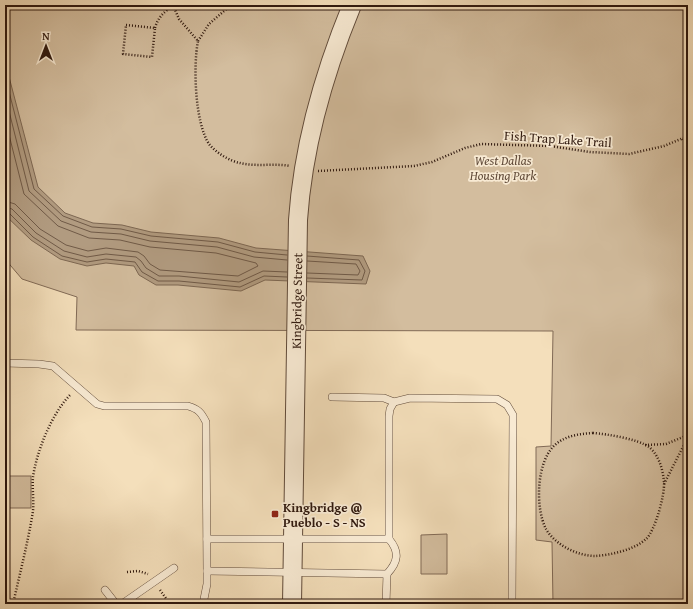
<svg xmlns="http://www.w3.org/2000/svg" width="693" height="609" font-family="'Gentium Book Plus',serif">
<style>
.green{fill:#d3bd9e;stroke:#816a56}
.water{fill:#b19b80;stroke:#7d6752}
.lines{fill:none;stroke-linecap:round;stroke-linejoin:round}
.shore{stroke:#705a47;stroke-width:1}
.service-casing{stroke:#604a39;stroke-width:8}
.tertiary-casing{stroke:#604a39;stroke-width:20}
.path{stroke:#2f180e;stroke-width:2.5;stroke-dasharray:1 2;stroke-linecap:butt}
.service{stroke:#f8ead3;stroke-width:7}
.tertiary{stroke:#f8ead3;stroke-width:18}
.poi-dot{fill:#8f2418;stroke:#f8ead3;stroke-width:1.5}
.labels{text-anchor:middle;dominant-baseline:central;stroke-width:3.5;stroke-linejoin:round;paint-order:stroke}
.street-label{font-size:13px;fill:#2f180e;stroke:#f8ead3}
.park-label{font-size:13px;font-style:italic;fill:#604a39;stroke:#f8ead3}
.poi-label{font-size:13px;font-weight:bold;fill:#2f180e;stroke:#f8ead3;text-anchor:start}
</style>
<rect width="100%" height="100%" fill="#f4dfbb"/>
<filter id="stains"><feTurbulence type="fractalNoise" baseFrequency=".005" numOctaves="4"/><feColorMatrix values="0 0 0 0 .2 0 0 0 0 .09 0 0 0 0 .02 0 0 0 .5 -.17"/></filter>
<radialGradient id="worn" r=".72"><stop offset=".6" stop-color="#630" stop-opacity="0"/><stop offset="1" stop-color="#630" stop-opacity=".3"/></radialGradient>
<g class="green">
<path d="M5,5H688V604H553L552,542L536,540V447L551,446L553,331L76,330L77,297L22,279L5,259Z"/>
<rect x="5" y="476" width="26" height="32"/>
<path d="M447,534V574H421V535Z"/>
</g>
<path class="water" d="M5,52L8,73L38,187L65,213L93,223L122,225L151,232L219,238L256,248L363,256L370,271L366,284L265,280L241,291L178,285H156L139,275L134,266L106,263L87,266L60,259L31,240L5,215Z"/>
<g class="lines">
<g class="shore">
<path d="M5,76L34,189L63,216L92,227L121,229L151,236L218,242L255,252L287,255"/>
<path d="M5,95L29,191L61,221L91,232L121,234L150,241L217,247L254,257L287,260"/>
<path d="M5,119L24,194L58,226L89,238L120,240L150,247L216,253L256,263L258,266L238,276L160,270L150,264L144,256L138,252L106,248L88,251L66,245L40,229L15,204L5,201"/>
<path d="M5,207L12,209L36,233L64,251L87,257L106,254L136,257L141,261L146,268L159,276H179L239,282L263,271L287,272"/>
<path d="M5,212L9,213L33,237L62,256L87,262L106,259L135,262L142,272L158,281H179L240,287L264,276L287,277"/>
<path d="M307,273L358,275L360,271L356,264L307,261"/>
<path d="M307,278L362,280L365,271L359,260L307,256"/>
</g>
<g class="service-casing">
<g id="service">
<path d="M5,363L39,364L53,366L97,404L104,406H188C198,409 201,412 206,422L207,571V584L203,604"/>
<path d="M332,397L384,398L394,402"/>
<path d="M207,539H389"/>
<path d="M207,571L387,574"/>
<path d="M105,590L116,604"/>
<path d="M122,604L174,568"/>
<path d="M386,604L387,574C398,562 400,552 389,539V416L390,409L394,402L410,398L497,399L507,405L513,415L512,604"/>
</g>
</g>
<g class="tertiary-casing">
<path id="tertiary" d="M292,604L298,220C303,147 324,73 352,5"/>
</g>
<g class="path">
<path d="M173,5L179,19L198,41C193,66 195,123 209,144C216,153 230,161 240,163C256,167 274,163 290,166"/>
<path d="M126,25L155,28L152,57L123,54Z"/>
<path d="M155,28C158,17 164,12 174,5"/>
<path d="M198,41L209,24L231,5"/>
<path d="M682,139L688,146"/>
<path d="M318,171L414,166L432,162L465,148L481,144L550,146L590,152L629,154L664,146L688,136"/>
<path d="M593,433C607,434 638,439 649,447C659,455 663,470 664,482C665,495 655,531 646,539C634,550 611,555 595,556C578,556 555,545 546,529C535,508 536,460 556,444C567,435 580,434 593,433Z"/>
<path d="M645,445L666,444L688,435"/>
<path d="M664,484L688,437"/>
<path d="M127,572L138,571L148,574"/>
<path d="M160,590L170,604"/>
<path d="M13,604C20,573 28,542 33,511C34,500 32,488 33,477C37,450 52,413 71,394"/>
</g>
<use href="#service" class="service"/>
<use href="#tertiary" class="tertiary"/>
</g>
<rect class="poi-dot" x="271" y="510" width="8" height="8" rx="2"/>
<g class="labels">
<g class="street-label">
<text transform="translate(558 139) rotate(4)">Fish Trap Lake Trail</text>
<text transform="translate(297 301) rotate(-89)">Kingbridge Street</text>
</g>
<g class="park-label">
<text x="503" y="160">West Dallas<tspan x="503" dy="15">Housing Park</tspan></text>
</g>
<g class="poi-label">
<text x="283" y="507">Kingbridge @<tspan x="283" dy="15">Pueblo - S - NS</tspan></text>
</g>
</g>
<rect width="693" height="609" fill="none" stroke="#f4dfbb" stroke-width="20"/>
<rect x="6" y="6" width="681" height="597" fill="none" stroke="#2f180e" stroke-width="2"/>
<rect x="10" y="10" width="673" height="589" fill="none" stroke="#2f180e"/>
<g transform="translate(46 46)" stroke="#f8ead3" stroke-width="3" paint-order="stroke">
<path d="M0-3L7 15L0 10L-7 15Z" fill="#2f180e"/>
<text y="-6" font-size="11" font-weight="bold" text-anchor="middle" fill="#2f180e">N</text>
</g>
<rect width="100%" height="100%" filter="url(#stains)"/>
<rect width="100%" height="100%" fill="url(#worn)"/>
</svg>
